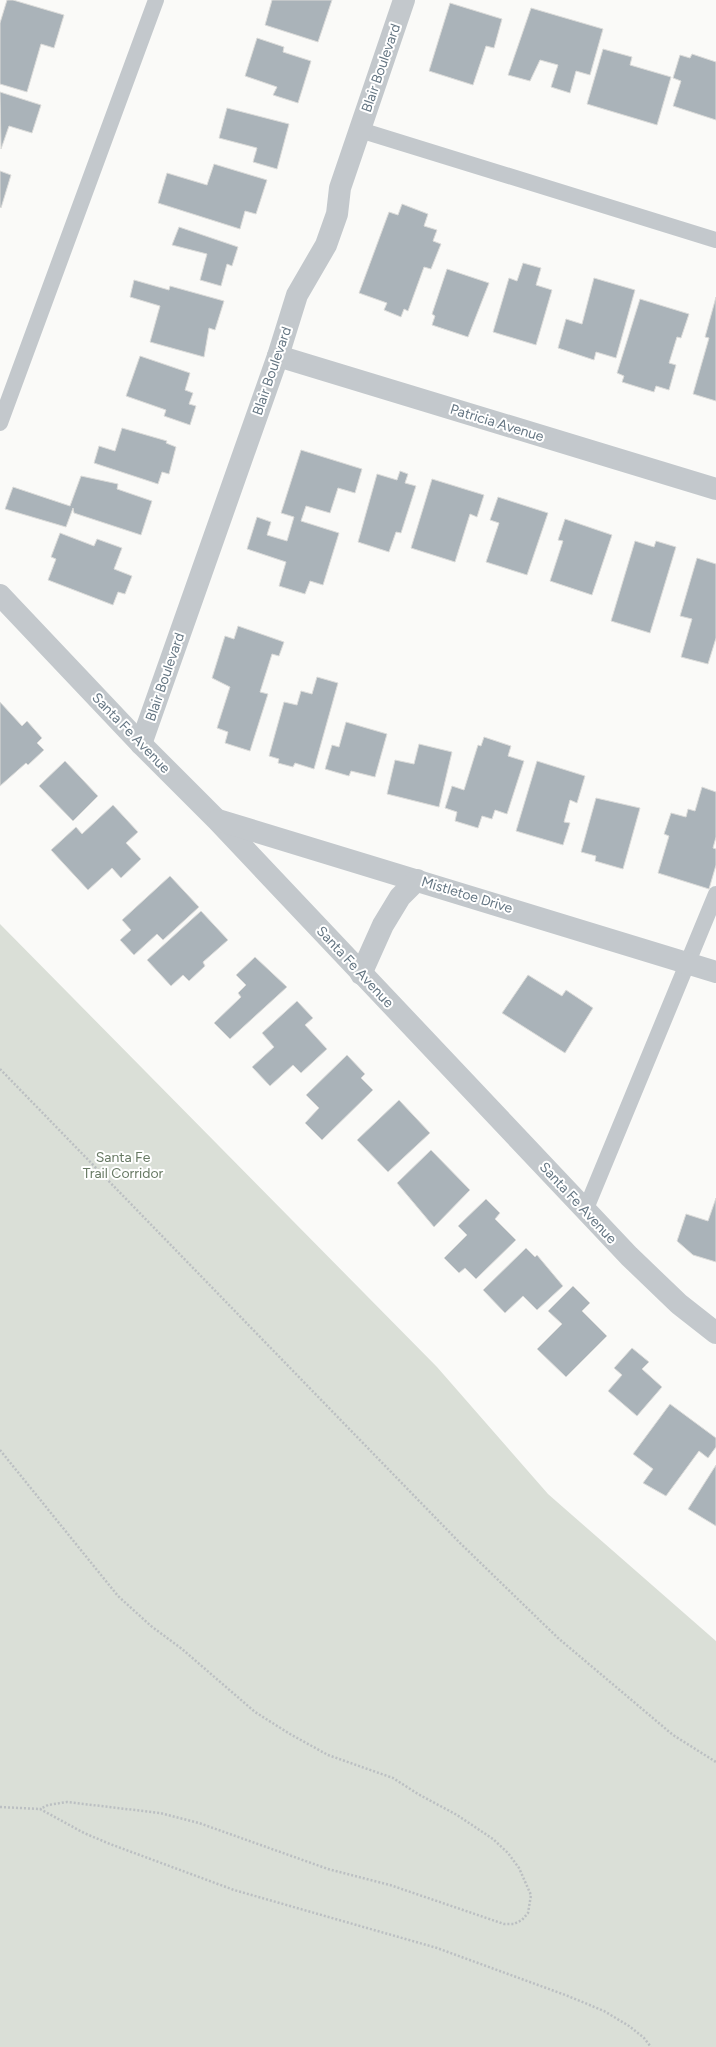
<svg xmlns="http://www.w3.org/2000/svg" width="716" height="2047" font-family="Figtree,sans-serif">
<style>
.green{fill:#dadfd7}
.building{fill:#aab3b9;stroke:#dcdcda}
.lines{fill:none;stroke-linecap:round;stroke-linejoin:round}
.path{stroke:#bbbfc2;stroke-width:2.5;stroke-dasharray:2 2;stroke-linecap:butt}
.lane{stroke:#c3c8cc;stroke-width:16}
.street{stroke:#c3c8cc;stroke-width:22}
.labels{text-anchor:middle;dominant-baseline:central;stroke-width:4;stroke-linejoin:round;paint-order:stroke}
.street-label{font-size:14px;fill:#657683;stroke:#fff}
.park-label{font-size:14px;fill:#687a64;stroke:#fff}
</style>
<rect width="100%" height="100%" fill="#fafaf8"/>
<path class="green" d="M0,924L437,1367L548,1494L716,1641V2047H0Z"/>
<g class="building">
<path d="M7,0H13L64,15L54,48L41,44L27,92L0,84V23Z"/>
<path d="M272,0H332L318,42L265,25Z"/>
<path d="M450,3L502,19L494,48L486,46L473,85L429,71Z"/>
<path d="M531,8L603,29L590,75L576,71L570,93L551,87L558,65L540,60L530,81L508,75Z"/>
<path d="M257,38L284,47L283,52L311,61L298,103L273,95L277,87L245,76Z"/>
<path d="M603,49L632,57L630,65L671,77L657,125L587,104Z"/>
<path d="M692,54L716,62V120L673,106L681,81L673,78L680,55L690,58Z"/>
<path d="M0,92L41,105L32,133L9,126L1,149Z"/>
<path d="M227,108L289,124L277,169L253,162L257,148L219,138Z"/>
<path d="M214,164L267,180L256,214L245,211L240,229L158,203L167,173L207,185Z"/>
<path d="M0,171L11,175L1,208L0,207Z"/>
<path d="M402,204L428,214L424,226L437,230L433,241L441,244L431,269L424,267L408,311L404,309L401,317L384,310L387,303L359,293L389,212L398,215Z"/>
<path d="M179,227L238,247L232,266L227,264L221,286L200,280L207,254L172,245Z"/>
<path d="M523,263L541,268L536,285L552,290L536,345L493,332L509,278L517,281Z"/>
<path d="M447,269L489,283L468,337L432,325L435,316L432,314Z"/>
<path d="M594,278L635,290L616,358L596,352L594,360L558,348L566,319L582,324Z"/>
<path d="M134,280L169,290L170,286L224,301L215,330L209,328L204,357L150,342L160,306L130,297Z"/>
<path d="M716,297V401L693,394L709,338L705,337Z"/>
<path d="M640,299L689,314L681,338L677,337L669,363L676,365L669,390L656,386L654,392L622,382L624,376L617,373Z"/>
<path d="M140,356L190,373L185,390L193,393L189,404L196,406L190,425L164,416L166,410L126,396Z"/>
<path d="M122,428L167,441L166,443L176,447L169,474L162,472L158,484L94,463L99,446L115,451Z"/>
<path d="M301,450L362,469L355,493L338,488L330,513L306,506L301,521L339,533L323,585L310,581L305,594L279,586L286,562L247,549L257,517L271,522L267,535L287,541L294,517L281,513Z"/>
<path d="M400,471L408,474L405,483L416,486L401,533L396,532L389,552L358,542L377,474L397,480Z"/>
<path d="M81,476L118,484L117,489L152,501L141,535L74,513L73,508L66,527L5,509L13,487L70,506Z"/>
<path d="M432,479L484,495L477,517L470,514L455,562L411,548Z"/>
<path d="M498,497L548,513L527,575L486,562L499,523L490,520Z"/>
<path d="M565,519L612,535L592,595L550,581L563,541L558,540Z"/>
<path d="M60,533L94,546L97,539L122,548L114,569L132,576L125,594L118,592L113,605L48,580L56,559L51,557Z"/>
<path d="M635,541L654,547L656,541L676,547L650,633L611,621Z"/>
<path d="M697,558L716,564V638L708,664L681,657L692,619L680,616Z"/>
<path d="M238,626L284,642L279,656L272,654L260,692L268,694L250,751L225,743L228,732L217,728L230,687L212,678L225,636L234,639Z"/>
<path d="M317,677L338,683L314,769L295,763L293,767L278,763L279,759L269,756L284,702L297,705L301,691L312,694Z"/>
<path d="M0,702L22,726L27,721L42,738L37,743L44,750L28,765L26,763L0,786Z"/>
<path d="M346,722L387,734L375,777L351,771L349,776L325,769L332,745L339,747Z"/>
<path d="M484,737L511,746L508,756L524,761L507,814L495,810L492,819L482,816L478,828L455,821L457,812L445,808L452,786L464,790L478,745L481,746Z"/>
<path d="M419,744L452,752L439,807L387,794L395,760L414,764Z"/>
<path d="M65,761L98,796L73,821L39,786Z"/>
<path d="M537,761L585,776L577,803L570,800L564,822L570,823L563,845L516,831Z"/>
<path d="M702,787L716,792V837L713,848L716,849V865L709,889L658,873L669,836L664,834L671,813L686,817L688,809L695,811Z"/>
<path d="M596,798L640,808L623,869L595,861L596,856L581,852Z"/>
<path d="M113,805L138,832L126,843L141,859L121,878L112,868L88,890L51,850L76,827L82,834Z"/>
<path d="M170,876L199,907L163,940L157,934L134,955L120,940L131,930L122,920Z"/>
<path d="M201,911L228,940L203,962L205,966L189,981L183,975L171,986L147,960Z"/>
<path d="M255,957L287,987L230,1039L214,1023L241,997L238,993L246,985L236,975Z"/>
<path d="M528,975L562,996L566,990L593,1008L565,1053L502,1013Z"/>
<path d="M297,1001L313,1018L305,1025L327,1049L301,1073L293,1065L270,1086L252,1067L274,1047L262,1033Z"/>
<path d="M347,1055L365,1074L361,1078L373,1090L322,1140L305,1123L319,1108L306,1095Z"/>
<path d="M399,1100L430,1133L388,1172L357,1140Z"/>
<path d="M431,1150L470,1190L434,1227L397,1183Z"/>
<path d="M716,1198V1262L693,1255L677,1241L686,1214L708,1221Z"/>
<path d="M486,1199L500,1213L495,1219L516,1240L476,1279L465,1268L459,1273L444,1258L467,1235L458,1226Z"/>
<path d="M526,1248L535,1257L537,1255L563,1286L537,1310L523,1296L505,1313L483,1290Z"/>
<path d="M573,1286L590,1303L582,1311L607,1336L566,1377L537,1349L562,1324L548,1311Z"/>
<path d="M632,1348L649,1362L642,1369L662,1387L637,1416L608,1391L622,1375L614,1368Z"/>
<path d="M670,1404L716,1438V1447L708,1458L699,1451L666,1496L643,1483L653,1469L633,1454Z"/>
<path d="M716,1465V1526L688,1509Z"/>
</g>
<g class="lines">
<g class="path">
<path d="M0,1069L459,1542L558,1638L673,1735L716,1762"/>
<path d="M0,1450L118,1596L151,1626L182,1649L255,1712L290,1734L328,1755L393,1778L418,1794L457,1815L493,1839L508,1853L519,1868L531,1895L528,1913L522,1920L514,1924H504L390,1885L328,1869L199,1823L160,1813L67,1802L48,1805L40,1809"/>
<path d="M0,1807L40,1809L84,1833L110,1844L234,1890L437,1948L568,1996L604,2011L629,2026L644,2038L651,2047"/>
</g>
<g class="lane">
<path d="M360,130L716,240"/>
<path d="M0,423L156,0"/>
<path d="M585,1211L716,894"/>
</g>
<g class="street">
<path d="M278,356L716,489"/>
<path d="M0,595L141,744L217,820L629,1256L679,1304L716,1333"/>
<path d="M141,744L278,356L297,295L326,245L337,214L340,188L404,0"/>
<path d="M218,820L716,972"/>
<path d="M361,974L383,925L400,897L417,880"/>
</g>
</g>
<g class="labels">
<g class="street-label">
<text transform="translate(381 68) rotate(-71)">Blair Boulevard</text>
<text transform="translate(272 371) rotate(-71)">Blair Boulevard</text>
<text transform="translate(497 423) rotate(17)">Patricia Avenue</text>
<text transform="translate(165 677) rotate(-71)">Blair Boulevard</text>
<text transform="translate(131 733) rotate(46)">Santa Fe Avenue</text>
<text transform="translate(467 895) rotate(17)">Mistletoe Drive</text>
<text transform="translate(355 967) rotate(47)">Santa Fe Avenue</text>
<text transform="translate(578 1203) rotate(47)">Santa Fe Avenue</text>
</g>
<g class="park-label">
<text x="123" y="1157">Santa Fe<tspan x="123" dy="16">Trail Corridor</tspan></text>
</g>
</g>
</svg>
